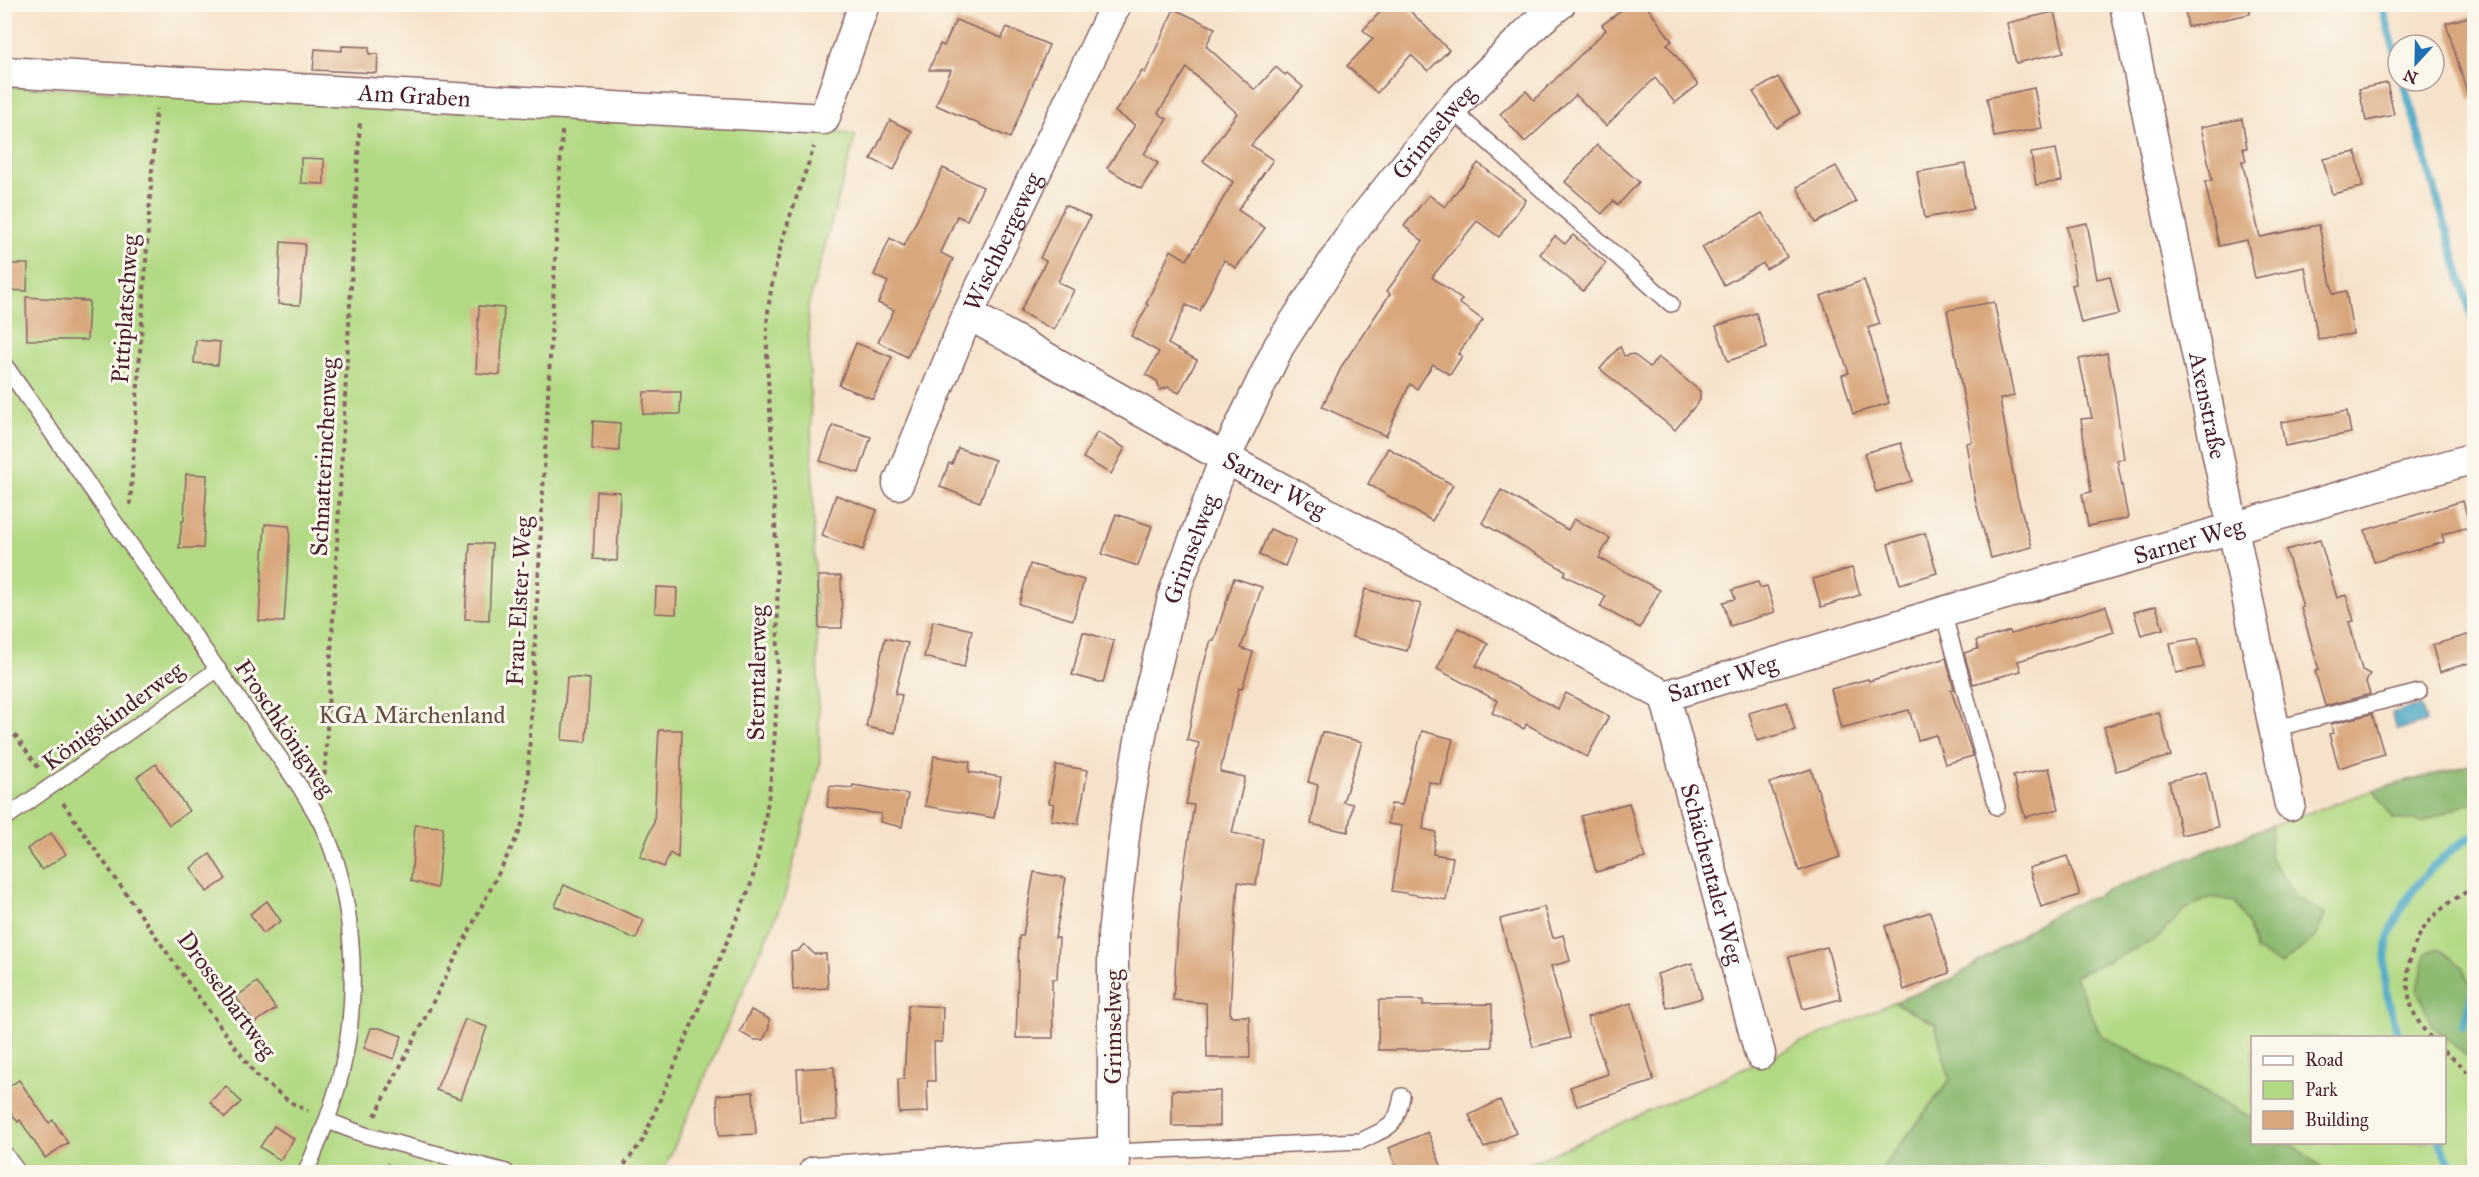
<svg xmlns="http://www.w3.org/2000/svg" width="2479" height="1177" font-family="'IM FELL Great Primer',serif">
<style>
.green{fill:#b2d983;stroke:#7e7c57;stroke-width:1.5}
.forest{fill:#8db971;stroke:#6c6c4e;stroke-width:1.5}
.water{fill:#46a6c5;stroke:#486278;stroke-width:1.5}
.lines{fill:none;stroke-linecap:round;stroke-linejoin:round}
.stream{stroke:#46a6c5;stroke-width:8}
.building{fill:#d9a77e}
.service-casing{stroke:#866363;stroke-width:18}
.minor-casing{stroke:#866363;stroke-width:33}
.path{stroke:#866363;stroke-width:4;stroke-dasharray:4.5 4.5;stroke-linecap:butt}
.service{stroke:#fff;stroke-width:15}
.minor{stroke:#fff;stroke-width:30}
.labels{text-anchor:middle;dominant-baseline:central;stroke-width:6;stroke-linejoin:round;paint-order:stroke}
.street-label{font-size:24px;fill:#4a1f2b;stroke:#fbf7ec}
.park-label{font-size:24px;fill:#644e41;stroke:#fbf7ec}
</style>
<rect width="100%" height="100%" fill="#fbf7ec"/>
<filter id="ink" filterUnits="userSpaceOnUse"><feTurbulence type="fractalNoise" baseFrequency=".0167" numOctaves="2"/><feDisplacementMap in="SourceGraphic" scale="12" xChannelSelector="R" yChannelSelector="G"/><feConvolveMatrix kernelMatrix="1 2 1 2 8 2 1 2 1" color-interpolation-filters="sRGB"/></filter>
<filter id="wash" filterUnits="userSpaceOnUse"><feTurbulence type="fractalNoise" baseFrequency=".008" numOctaves="4" result="noise"/><feDisplacementMap in="SourceGraphic" scale="24" xChannelSelector="R" yChannelSelector="G"/><feGaussianBlur stdDeviation="1.35" result="paint"/><feColorMatrix in="noise" values="0 0 0 0 0 0 0 0 0 0 0 0 0 0 0 0 0 1.4 0 .05"/><feComposite in="paint" operator="in"/></filter>
<g filter="url(#wash)">
<rect width="100%" height="100%" fill="#f6e2ca"/>
<g class="green">
<path d="M4,86L799,128L856,135L808,306L820,764L784,898L663,1172H5Z"/>
<path d="M2474,764V992L2463,967L2474,1034V1172H2326L2290,1143L2444,1142V1038H2252V1118L2101,1036L2075,976L2155,940L2184,910L2211,897L2235,901L2249,927L2255,950L2300,947L2307,942L2253,832L2374,790Z"/>
<path d="M1894,1002L1935,1024L1950,1080L1879,1172H1511Z"/>
</g>
<g class="forest">
<path d="M2474,764V801L2422,822L2393,819L2374,790Z"/>
<path d="M2272,825L2269,856L2297,898L2325,914L2315,937L2281,965L2255,950L2249,927L2235,901L2211,897L2184,910L2155,940L2075,976L2101,1036L2252,1118V1142L2290,1143L2326,1172H1879L1950,1080L1935,1024L1894,1002L1952,979L2058,911Z"/>
<path d="M2438,948L2463,967L2474,992V1063L2431,1024L2418,989L2426,953Z"/>
</g>
<path class="water" d="M2421,705L2426,722L2397,730L2392,713Z"/>
<g class="lines">
<g class="stream">
<path d="M2381,4L2398,62"/>
<path d="M2403,81L2474,324"/>
<path d="M2463,1026L2474,988"/>
<path d="M2399,1038C2391,1013 2383,986 2385,960C2388,910 2433,859 2474,835"/>
<path d="M2439,1142L2455,1172"/>
</g>
</g>
<g id="blocks">
<g class="building">
<path d="M1388,4H1403L1449,50L1428,71L1411,55L1377,93L1347,66L1373,39L1363,30Z"/>
<path d="M1630,4H1645L1672,41L1667,44L1698,85L1675,103L1655,78L1606,126L1576,95L1525,142L1500,114L1526,91L1534,100L1606,30L1602,25Z"/>
<path d="M2184,4H2249L2250,14L2188,27Z"/>
<path d="M1174,9L1215,28L1206,46L1255,90L1276,67L1285,75L1287,73L1303,87L1251,145L1273,160L1238,210L1265,228L1236,268L1224,260L1200,311L1186,305L1168,344L1197,360L1179,393L1168,387L1160,390L1157,381L1146,375L1159,352L1131,336L1148,305L1146,304L1171,250L1187,260L1233,182L1203,161L1237,113L1187,68L1158,113L1167,119L1144,154L1158,163L1141,189L1107,168L1135,125L1115,112L1142,71L1145,73Z"/>
<path d="M2054,12L2064,52L2016,63L2007,23Z"/>
<path d="M2475,15V98L2469,99L2446,23Z"/>
<path d="M956,20L1002,38L1007,27L1049,45L1010,138L936,105L951,70H929L940,44L944,46Z"/>
<path d="M342,46L369,47V54H378L377,73L313,70L315,49L342,51Z"/>
<path d="M1778,77L1800,113L1776,128L1753,92Z"/>
<path d="M2387,83L2394,115L2366,121L2359,89Z"/>
<path d="M2034,88L2042,128L1994,137L1987,98Z"/>
<path d="M2242,119L2247,148H2243L2246,161H2242L2260,237L2319,225L2333,294L2346,291L2353,334L2318,339L2305,267L2255,278L2247,240L2219,246L2205,182L2212,180L2201,127Z"/>
<path d="M890,120L912,131L894,170L871,159Z"/>
<path d="M1597,145L1639,182L1618,205L1613,201L1602,214L1565,182Z"/>
<path d="M2056,149L2062,181L2036,185L2031,153Z"/>
<path d="M2356,152L2363,187L2332,194L2323,159Z"/>
<path d="M301,158L324,159V184L301,183Z"/>
<path d="M1478,163L1526,200L1499,237L1477,221L1432,277L1462,300L1459,303L1483,320L1458,354L1462,356L1450,375L1433,364L1417,389L1410,384L1386,436L1322,407L1343,364L1390,294L1387,291L1423,241L1404,226L1429,195L1445,207Z"/>
<path d="M1965,164L1973,209L1925,218L1917,172Z"/>
<path d="M1836,166L1856,202L1816,223L1797,187Z"/>
<path d="M943,168L983,187L967,220L957,216L941,253L953,259L907,357L878,342L894,310L878,303L888,282L874,275L890,238L904,246Z"/>
<path d="M1065,205L1090,217L1058,282L1074,290L1054,330L1020,312L1046,261L1040,258Z"/>
<path d="M1762,213L1787,257L1766,269L1763,263L1724,285L1702,247Z"/>
<path d="M2087,223L2097,279L2110,276L2119,314L2081,323L2072,285L2076,284L2067,227Z"/>
<path d="M1573,235L1606,263L1583,291L1540,254L1555,236L1565,244Z"/>
<path d="M281,242L305,244L300,305L278,304Z"/>
<path d="M4,264H28L27,291L4,290Z"/>
<path d="M1864,280L1880,324L1868,328L1889,403L1853,414L1842,375L1849,373L1821,296Z"/>
<path d="M26,297L89,301L87,340H27Z"/>
<path d="M1994,302L2014,396L2000,399L2017,495L2032,547L1991,558L1975,499L1966,443L1972,442L1947,310Z"/>
<path d="M479,306L504,308L500,375L476,373Z"/>
<path d="M1756,313L1767,348L1728,361L1716,326Z"/>
<path d="M196,340L220,342L218,365L194,363Z"/>
<path d="M856,343L892,357L873,399L839,385Z"/>
<path d="M1620,346L1624,356L1633,354L1650,367L1658,357L1700,391V400L1675,430L1600,369Z"/>
<path d="M2107,353L2114,390L2124,459L2117,460L2128,518L2088,526L2082,494L2091,492L2081,419L2092,418L2079,359Z"/>
<path d="M644,392H681L680,414H643Z"/>
<path d="M2347,411L2351,433L2285,446L2281,422Z"/>
<path d="M593,421L620,423L619,451L592,449Z"/>
<path d="M833,425L871,437L859,473L820,461Z"/>
<path d="M1097,432L1125,448L1111,474L1083,458Z"/>
<path d="M1901,443L1912,481L1876,492L1864,453Z"/>
<path d="M958,448L995,460L980,502L940,487L949,463L952,464Z"/>
<path d="M1388,448L1453,485L1432,521L1368,484Z"/>
<path d="M186,474L207,475L203,548H179L182,521H184Z"/>
<path d="M1501,490L1568,530L1574,519L1610,538L1599,558L1660,590L1640,628L1600,607L1606,596L1564,575L1566,571L1482,523Z"/>
<path d="M596,491L620,492L617,561L593,559Z"/>
<path d="M836,495L877,510L863,550L822,536Z"/>
<path d="M2463,501L2470,527L2442,534L2444,542L2374,562L2365,530Z"/>
<path d="M1116,514L1152,526L1138,566L1102,554Z"/>
<path d="M265,524L289,526L290,531L284,622L259,621Z"/>
<path d="M1270,529L1296,540L1285,566L1259,555Z"/>
<path d="M1925,533L1937,573L1900,584L1888,544Z"/>
<path d="M2320,540L2337,598L2346,595L2354,621L2349,622L2362,670L2370,674L2366,682L2370,694L2325,706L2315,671L2319,670L2301,608L2303,607L2286,550Z"/>
<path d="M470,543L492,544L489,620L465,619Z"/>
<path d="M1030,564L1084,580L1073,620L1019,604Z"/>
<path d="M1852,568L1860,595L1821,607L1813,579Z"/>
<path d="M818,576H841L842,628H819Z"/>
<path d="M1234,578L1262,587L1241,648L1253,652L1242,689L1239,688L1220,772L1245,777L1232,833L1263,839L1256,885L1238,882L1232,968L1230,1016H1249L1250,1058H1207L1206,1003L1173,1000L1181,888L1194,805L1186,804L1199,743L1187,740L1200,677L1211,640L1214,641Z"/>
<path d="M1758,582L1760,588L1767,586L1775,612L1730,626L1723,602L1735,599L1732,590Z"/>
<path d="M656,587L677,588L676,614L655,613Z"/>
<path d="M1365,589L1421,604L1407,651L1352,637Z"/>
<path d="M2106,606L2114,632L2018,661L2021,671L1973,684L1964,653L1978,649L1976,641L2010,631L2011,634Z"/>
<path d="M2156,606L2163,629L2141,635L2134,612Z"/>
<path d="M933,621L972,630L964,667L924,657Z"/>
<path d="M1458,628L1488,644L1476,666L1558,709L1566,693L1609,716L1587,757L1526,724L1524,729L1492,713L1498,701L1437,669Z"/>
<path d="M1083,632L1114,641L1103,683L1072,675Z"/>
<path d="M2475,633V661L2440,672L2432,645Z"/>
<path d="M885,638L908,643L895,694L902,695L895,733L866,727Z"/>
<path d="M2198,638L2204,667L2176,673L2170,643Z"/>
<path d="M1946,658L1954,689L1951,690L1973,756L1945,764L1936,735L1918,740L1909,710L1841,728L1831,689L1868,679L1869,681Z"/>
<path d="M567,677L590,679L586,742L562,740Z"/>
<path d="M1787,702L1795,730L1757,741L1749,713Z"/>
<path d="M2159,712L2171,756L2116,771L2104,727Z"/>
<path d="M2372,714L2384,754L2339,768L2329,734L2333,733L2331,724Z"/>
<path d="M659,730H682L678,858L670,853L664,867L640,857L654,822Z"/>
<path d="M1422,731L1453,739L1441,785L1429,782L1423,829L1436,832L1433,854L1453,857L1446,900L1392,891L1402,826L1388,824L1391,804L1402,805Z"/>
<path d="M1322,732L1362,742L1343,802L1353,804L1348,832L1311,824L1318,785L1308,782Z"/>
<path d="M934,756L970,762L969,772L1001,777L994,818L925,806Z"/>
<path d="M156,764L189,811L169,825L137,777Z"/>
<path d="M1056,765L1088,770L1078,824L1051,820L1054,804L1049,803Z"/>
<path d="M2049,768L2059,809L2025,817L2013,776Z"/>
<path d="M1811,769L1840,857L1799,871L1770,783Z"/>
<path d="M2206,772L2218,827L2181,835L2169,781Z"/>
<path d="M853,785L908,794L902,827L880,822L881,814L827,807L830,786L852,788Z"/>
<path d="M1629,803L1645,858L1596,872L1581,816Z"/>
<path d="M415,825L443,827L437,888L411,881Z"/>
<path d="M51,833L66,854L42,870L27,849Z"/>
<path d="M210,854L226,879L207,892L191,868Z"/>
<path d="M2067,856L2080,895L2041,907L2029,868Z"/>
<path d="M1034,872L1066,878L1055,938H1059L1057,979H1052L1053,1038H1016L1019,936H1023Z"/>
<path d="M564,885L644,920L636,939L555,906Z"/>
<path d="M267,901L281,921L263,933L250,914Z"/>
<path d="M1544,907L1553,938L1563,935L1570,961L1551,966L1570,1038L1533,1047L1500,919Z"/>
<path d="M1930,912L1949,973L1904,990L1885,926Z"/>
<path d="M804,944L814,954H826L828,988L793,990L791,952L798,951Z"/>
<path d="M1827,947L1841,999L1803,1009L1789,957Z"/>
<path d="M1692,963L1702,998L1667,1008L1657,974Z"/>
<path d="M257,982L276,1009L254,1023L236,997Z"/>
<path d="M1379,1000H1423V1005L1492,1004V1047L1422,1050H1378Z"/>
<path d="M1631,1003L1654,1081L1577,1106L1570,1087L1608,1074L1587,1017Z"/>
<path d="M908,1005L943,1007L942,1042H934L935,1081H927L928,1112L899,1113L898,1079H904Z"/>
<path d="M751,1010L769,1019V1028L763,1040H754L740,1032Z"/>
<path d="M465,1019L487,1027L461,1099L436,1090Z"/>
<path d="M371,1028H380L402,1036L394,1059L364,1048Z"/>
<path d="M834,1067L837,1120L800,1122L797,1069Z"/>
<path d="M19,1080L49,1123L53,1120L68,1143L45,1158L20,1120L18,1122L4,1104V1090Z"/>
<path d="M226,1086L241,1102L225,1118L210,1102Z"/>
<path d="M1172,1090L1220,1091V1126H1172Z"/>
<path d="M753,1092L756,1134L719,1136L717,1095Z"/>
<path d="M1500,1100L1516,1133L1484,1148L1469,1115Z"/>
<path d="M274,1126L294,1139L280,1160L260,1147Z"/>
<path d="M1428,1132L1444,1173H1398L1389,1148Z"/>
</g>
</g>
</g>
<g filter="url(#ink)">
<use href="#blocks" fill-opacity="0" stroke="#866363" stroke-width="1.5"/>
<g class="lines">
<g class="service-casing">
<g id="service">
<path d="M1451,109L1671,304"/>
<path d="M4,364L300,787C307,799 315,811 321,823C355,893 360,994 342,1069C334,1105 320,1139 306,1172"/>
<path d="M1943,612L1997,807"/>
<path d="M2273,729L2419,692"/>
<path d="M4,819L218,669"/>
<path d="M328,1121L365,1135L506,1172"/>
<path d="M1113,1152L1361,1141C1390,1126 1396,1129 1402,1096"/>
<path d="M4,1153L18,1172"/>
</g>
</g>
<g class="minor-casing">
<g id="minor">
<path id="s1" d="M2125,4L2290,805"/>
<path id="s2" d="M4,72L824,119L864,4"/>
<path id="s3" d="M968,314L1225,458L1665,696L1943,612L2474,458"/>
<path id="s4" d="M898,484L968,314L1116,4"/>
<path id="s5" d="M1665,696L1760,1054"/>
<path d="M814,1172L1113,1152"/>
<path id="s6" d="M1115,1172L1113,1152V934L1126,819L1146,707L1175,590L1225,458L1279,346L1357,226L1451,109L1538,22L1560,4"/>
</g>
</g>
<g class="path">
<path d="M130,505L156,109"/>
<path d="M4,720L40,770"/>
<path d="M324,784L360,120"/>
<path d="M63,803L184,977L256,1075L290,1102L308,1111"/>
<path d="M2431,1038C2417,1023 2410,1008 2408,989C2405,940 2432,909 2474,888"/>
<path d="M2444,1051L2461,1065L2474,1081"/>
<path d="M375,1116L519,833L526,811L562,131"/>
<path d="M384,1172L388,1163"/>
<path d="M619,1172L643,1140L750,887C789,750 777,586 772,444C770,405 766,365 767,326C770,264 794,206 814,147"/>
</g>
<use href="#service" class="service"/>
<use href="#minor" class="minor"/>
</g>
</g>
<g class="labels">
<g class="street-label">
<text stroke="none"><textPath href="#s2" startOffset="411">Am Graben</textPath></text>
<text stroke="none"><textPath href="#s6" startOffset="1118">Grimselweg</textPath></text>
<text stroke="none"><textPath href="#s4" startOffset="264">Wischbergeweg</textPath></text>
<text transform="translate(125 309) rotate(-86)">Pittiplatschweg</text>
<text stroke="none"><textPath href="#s1" startOffset="410">Axenstraße</textPath></text>
<text transform="translate(324 457) rotate(-87)">Schnatterinchenweg</text>
<text stroke="none"><textPath href="#s3" startOffset="351">Sarner Weg</textPath></text>
<text stroke="none"><textPath href="#s3" startOffset="1341">Sarner Weg</textPath></text>
<text stroke="none"><textPath href="#s6" startOffset="632">Grimselweg</textPath></text>
<text transform="translate(519 601) rotate(-87)">Frau-Elster-Weg</text>
<text transform="translate(757 673) rotate(-89)">Sterntalerweg</text>
<text stroke="none"><textPath href="#s3" startOffset="855">Sarner Weg</textPath></text>
<text transform="translate(113 716) rotate(-36)">Königskinderweg</text>
<text transform="translate(285 728) rotate(56)">Froschkönigweg</text>
<text stroke="none"><textPath href="#s5" startOffset="184">Schächentaler Weg</textPath></text>
<text transform="translate(227 995) rotate(54)">Drosselbartweg</text>
<text transform="translate(1113 1027) rotate(-90)">Grimselweg</text>
</g>
<g class="park-label">
<text x="412" y="715">KGA Märchenland</text>
</g>
</g>
<rect width="2479" height="1177" fill="none" stroke="#fbf7ec" stroke-width="24"/>
<rect x="2251" y="1036" width="195" height="108" fill="#fbf7ec" stroke="#b4a19f" stroke-width="1.5"/>
<rect x="2263" y="1056" width="30" height="9" fill="#ffffff" stroke="#b4a19f" stroke-width="1.5"/>
<text x="2305" y="1066" font-size="18" fill="#4a1f2b">Road</text>
<rect x="2263" y="1081" width="30" height="18" fill="#b2d983" stroke="#b4a19f" stroke-width="1.5"/>
<text x="2305" y="1096" font-size="18" fill="#4a1f2b">Park</text>
<rect x="2263" y="1111" width="30" height="18" fill="#d9a77e" stroke="#b4a19f" stroke-width="1.5"/>
<text x="2305" y="1126" font-size="18" fill="#4a1f2b">Building</text>
<g transform="translate(2416 63) rotate(202)"><circle r="28" fill="#fbf7ec" stroke="#b4a19f" stroke-width="1.5"/>
<path d="M0-4.5L10 22L0 15L-10 22Z" fill="#1f6fb2"/>
<text y="-9" font-size="16" font-weight="bold" text-anchor="middle" fill="#4a1f2b">N</text>
</g>
</svg>
